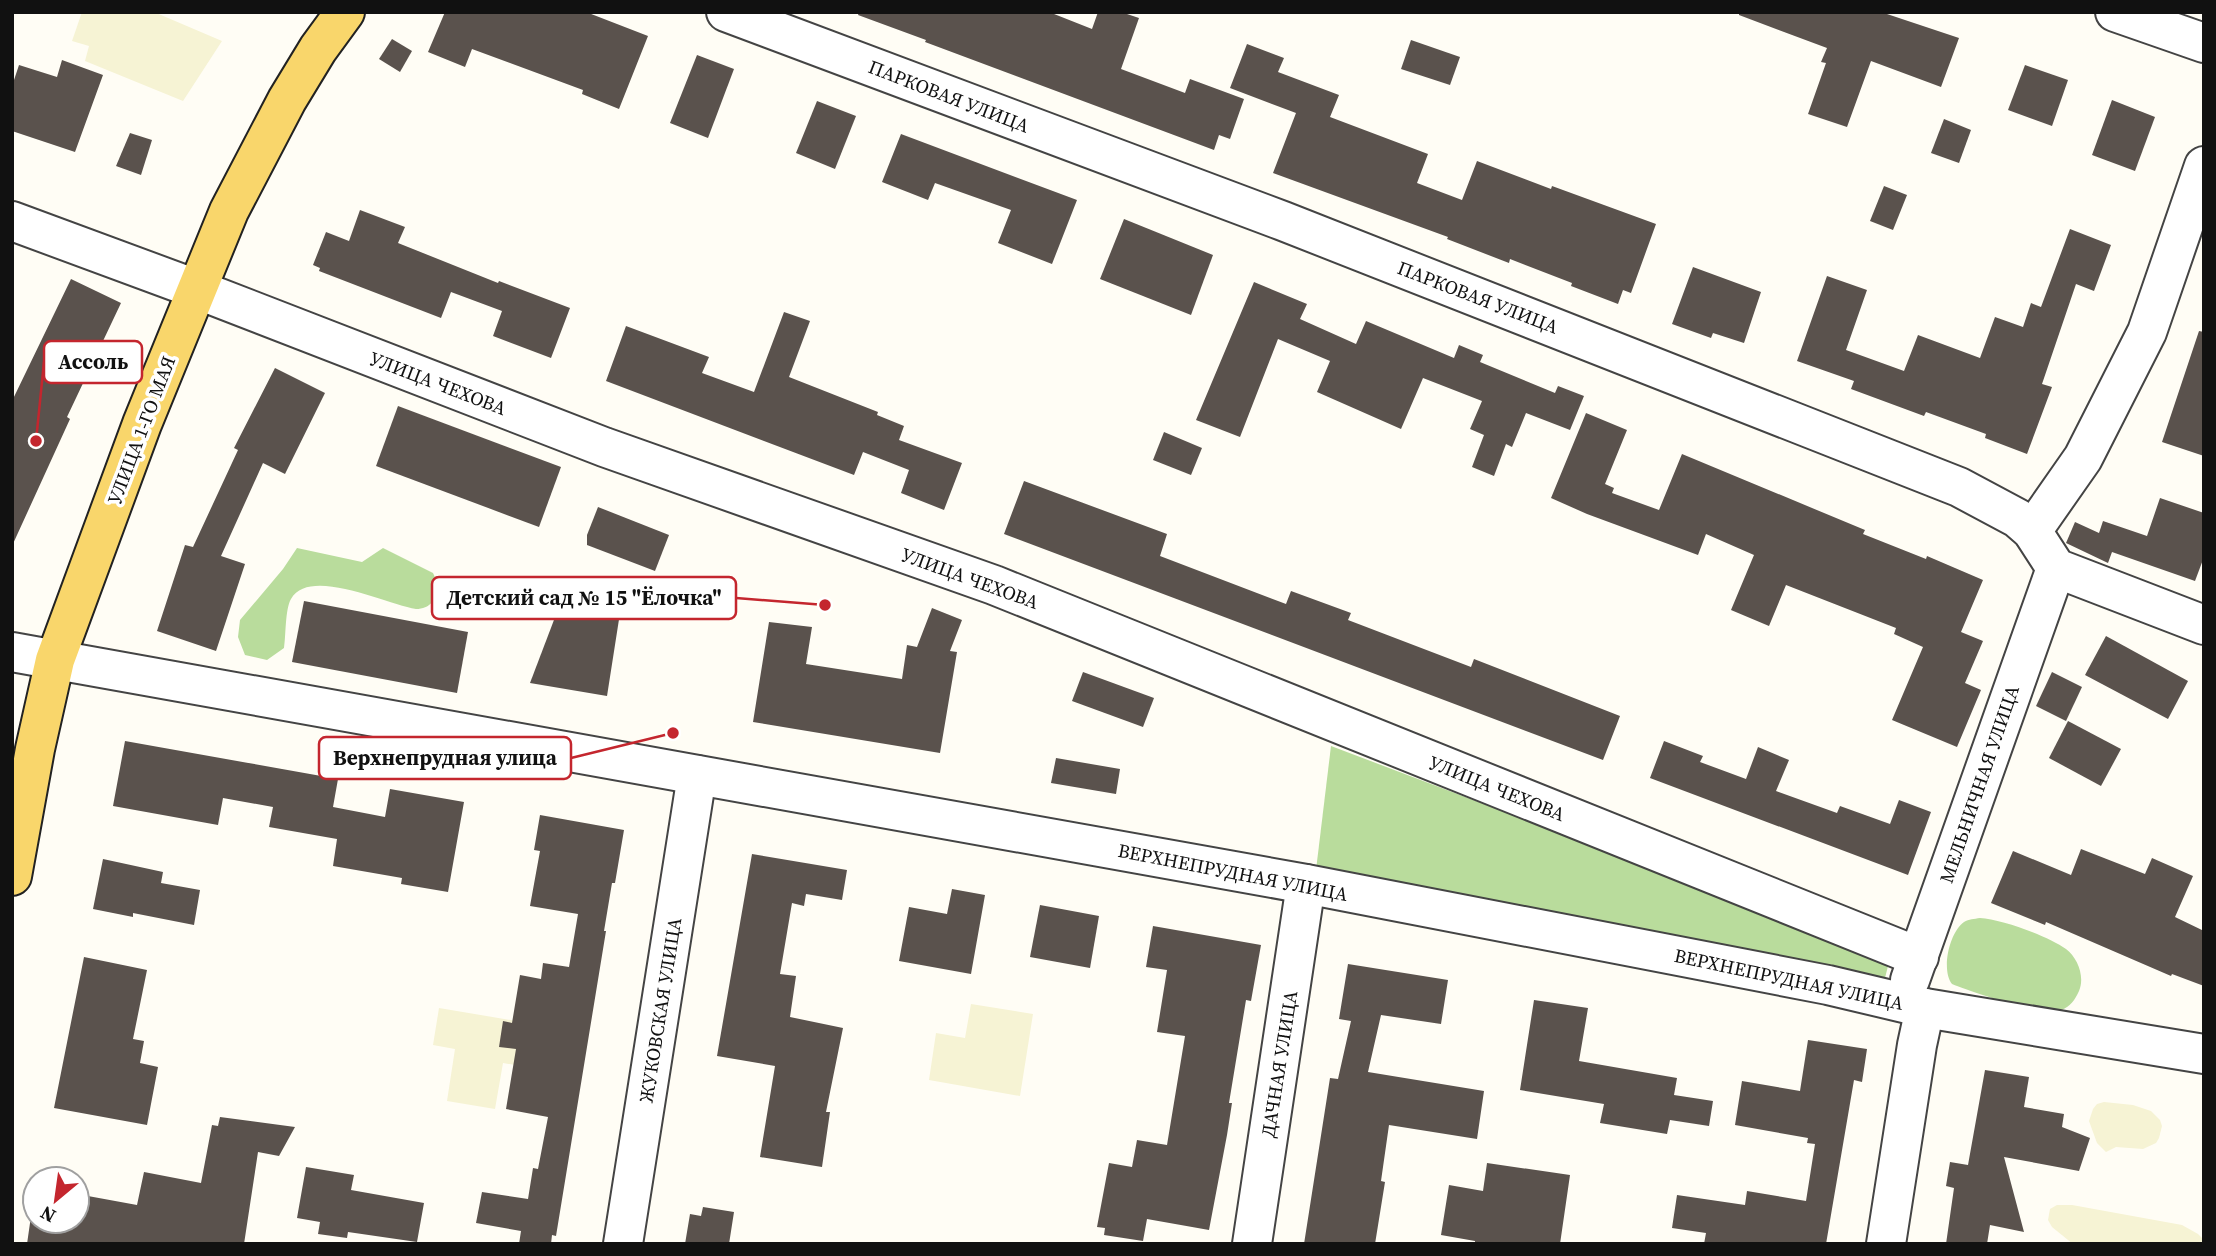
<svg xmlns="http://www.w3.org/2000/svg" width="2216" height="1256" font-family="'Source Serif 4',serif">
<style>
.farmland{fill:#f6f3d4}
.forest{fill:#b9dc9c}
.building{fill:#5a524d}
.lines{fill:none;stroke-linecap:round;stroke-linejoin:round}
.minor-casing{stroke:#444;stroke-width:42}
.major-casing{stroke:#222;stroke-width:42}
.minor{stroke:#fff;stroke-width:38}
.major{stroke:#f9d66b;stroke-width:38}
.labels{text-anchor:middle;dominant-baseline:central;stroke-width:7;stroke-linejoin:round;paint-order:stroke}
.street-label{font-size:19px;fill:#111;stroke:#fff}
.leader{fill:none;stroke:#c4262e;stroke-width:2.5}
.callout-dot{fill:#c4262e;stroke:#fff;stroke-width:2.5}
.callout{fill:#fff;stroke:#c4262e;stroke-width:2.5}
.callout-label{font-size:21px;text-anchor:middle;font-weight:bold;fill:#111}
</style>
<rect width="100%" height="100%" fill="#fffdf5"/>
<g class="farmland">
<path d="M82,12H154L222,41L183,101L85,61L89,46L72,41Z"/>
<path d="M971,1004L1033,1014L1020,1096L929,1080L936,1033L965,1038Z"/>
<path d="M439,1008L546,1026L539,1069L503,1063L495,1109L447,1101L455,1049L433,1045Z"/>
<path d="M2104,1102L2133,1105L2151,1111L2160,1120L2162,1126L2159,1138L2156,1143L2143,1149L2116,1147L2106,1152L2097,1143L2089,1121L2093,1109L2097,1104Z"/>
<path d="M2057,1205H2072L2182,1225L2198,1234L2204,1240V1244H2073L2052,1227L2048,1220L2050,1209Z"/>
</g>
<g class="forest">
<path d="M297,548L362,562L383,548L433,573C442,589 436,609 416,609C387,605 310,566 291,599C285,609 286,636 284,648L267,660L245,655L238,637L240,620L283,569Z"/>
<path d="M1331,746L1890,958L1885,978L1316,870Z"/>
<path d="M1980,918C2001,919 2048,936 2066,949C2078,958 2085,977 2079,991C2075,1000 2070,1007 2061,1010C2041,1016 1972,992 1952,984C1941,970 1949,933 1964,922C1969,919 1974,919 1980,918Z"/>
</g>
<g class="building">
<path d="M445,12H586L648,36L619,109L582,94L583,90L472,49L465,67L428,52Z"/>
<path d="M859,12H1049L1092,29L1098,12H1121L1139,18L1121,69L1185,93L1190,79L1244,99L1230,139L1219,135L1214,150L925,42L926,40L858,15Z"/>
<path d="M1739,12H1881L1959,38L1941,87L1871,61L1847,127L1808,114L1826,63L1821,62L1827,48L1739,15Z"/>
<path d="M392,39L412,51L400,72L379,59Z"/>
<path d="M1411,40L1460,57L1450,85L1401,69Z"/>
<path d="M1247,44L1284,58L1278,72L1339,95L1330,117L1428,154L1417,183L1462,200L1477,161L1551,189L1552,186L1656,224L1631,293L1623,290L1618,304L1571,286L1572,283L1510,259L1509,263L1447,239L1448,237L1273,173L1296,113L1230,88Z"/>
<path d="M697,55L734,69L708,138L670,123Z"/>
<path d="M62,60L103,75L75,152L12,131V86L19,65L57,77Z"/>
<path d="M2025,65L2068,80L2052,126L2008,110Z"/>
<path d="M2112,100L2155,117L2135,171L2092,155Z"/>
<path d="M817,101L856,116L835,169L796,153Z"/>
<path d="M1944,119L1971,130L1959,163L1931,153Z"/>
<path d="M130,133L152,140L141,175L116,166Z"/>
<path d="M901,134L1077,200L1052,264L998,243L1011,210L935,183L928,200L882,182Z"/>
<path d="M1884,186L1907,195L1893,230L1870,221Z"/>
<path d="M360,210L405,227L398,243L498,283L499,281L570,308L551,358L493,336L502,311L451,292L441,318L319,271L320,268L313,265L326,232L349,241Z"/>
<path d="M1124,219L1213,255L1191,315L1100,279Z"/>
<path d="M2070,229L2111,245L2094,291L2076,284L2042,384L2052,387L2027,454L1985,438L1986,434L1926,412L1924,416L1851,389L1854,381L1797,361L1827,276L1867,290L1846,350L1904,371L1918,335L1980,358L1995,317L2023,327L2031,303L2041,307Z"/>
<path d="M1693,267L1761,292L1744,343L1713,333L1711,338L1672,324Z"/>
<path d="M71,279L121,303L67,417L70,419L12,546V401Z"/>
<path d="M1254,282L1307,304L1300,319L1356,344L1366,321L1454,358L1459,345L1483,355L1480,362L1555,393L1558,386L1584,396L1570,430L1526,413L1512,447L1506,444L1494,476L1472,467L1484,435L1470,429L1482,401L1423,378L1401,429L1317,392L1330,361L1278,339L1240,437L1196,420Z"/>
<path d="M784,312L810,321L789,377L878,412L877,415L904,426L899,440L962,463L944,510L901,493L909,470L863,452L854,475L606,381L626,326L709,357L702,373L754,392Z"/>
<path d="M2199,331L2204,332V456L2162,442Z"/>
<path d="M275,368L325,393L285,474L263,463L221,556L245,564L216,651L157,631L185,545L193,547L238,450L234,448Z"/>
<path d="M398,406L561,467L539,527L376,466Z"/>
<path d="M1586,413L1627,430L1605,484L1614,488L1612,493L1659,510L1682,454L1865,530L1863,534L1926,559L1927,556L1983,580L1961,632L1983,641L1965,683L1981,690L1957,747L1892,720L1923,647L1894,634L1896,628L1786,585L1769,626L1731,610L1754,555L1706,534L1698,555L1587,514L1551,498Z"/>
<path d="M1164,432L1202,448L1191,475L1153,460Z"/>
<path d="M1024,481L1167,534L1160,556L1286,604L1291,591L1351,613L1348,620L1471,667L1474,659L1620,716L1603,760L1004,534Z"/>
<path d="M2160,498L2204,513V557L2195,581L2112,552L2108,563L2066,543L2075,522L2099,533L2103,521L2147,536Z"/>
<path d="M598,507L669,535L655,571L587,545V535Z"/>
<path d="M565,591L622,600L607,696L530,683Z"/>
<path d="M304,601L468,632L457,693L292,662Z"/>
<path d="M932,608L962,620L950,651L957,652L940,753L753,722L769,622L812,627L806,664L902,679L907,645L917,647Z"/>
<path d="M2106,636L2188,681L2168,719L2085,675Z"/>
<path d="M1083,672L1154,698L1143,727L1072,701Z"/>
<path d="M2052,672L2082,687L2066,721L2036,706Z"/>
<path d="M2068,721L2121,749L2101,786L2049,758Z"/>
<path d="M125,741L338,779L333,807L385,817L390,789L464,802L448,892L401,884L402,878L333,866L337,839L269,827L273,807L223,798L218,825L113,806Z"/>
<path d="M1664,741L1703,756L1700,762L1746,779L1758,747L1789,760L1776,791L1837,813L1840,806L1890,824L1899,800L1931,812L1908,875L1650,778Z"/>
<path d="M1056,758L1120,769L1116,794L1051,783Z"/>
<path d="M540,815L624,830L615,883H612L604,931H606L556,1236L552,1235L551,1244H519L521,1231L476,1223L482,1192L528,1199L533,1168L538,1169L548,1117L506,1109L516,1049L499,1047L503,1021L512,1023L520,975L541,979L543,963L569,967L578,914L530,906L540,851L534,850Z"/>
<path d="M2081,849L2145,874L2152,858L2193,876L2175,917L2204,931V986L2172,974L2171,976L2046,922L2045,925L1991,903L2013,851L2071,875Z"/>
<path d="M752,854L847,870L842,900L806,894L804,906L792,903L780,974L796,976L790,1017L843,1028L826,1112H830L822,1167L760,1157L775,1066L717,1056Z"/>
<path d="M103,859L163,872L161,883L200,890L194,925L133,913V917L93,909Z"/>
<path d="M952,889L985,895L971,974L899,961L909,907L947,914Z"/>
<path d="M1040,905L1099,916L1090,968L1030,957Z"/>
<path d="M1153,926L1261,945L1251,1001L1246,1000L1229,1103H1232L1227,1135L1209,1230L1147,1219L1143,1241L1104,1235L1105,1228L1097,1227L1109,1163L1132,1167L1137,1140L1167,1145L1185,1036L1157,1032L1167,970L1146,967Z"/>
<path d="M84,957L147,970L133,1039L144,1041L140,1063L158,1067L147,1125L54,1108Z"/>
<path d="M1348,964L1448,980L1441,1024L1381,1015L1368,1072L1484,1091L1477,1139L1389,1125L1381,1181L1385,1182L1375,1244H1304L1330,1078L1338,1079L1351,1021L1339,1019Z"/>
<path d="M1534,1000L1588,1008L1579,1061L1677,1078L1674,1095L1713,1101L1709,1126L1670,1120L1667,1134L1600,1123L1604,1104L1520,1090Z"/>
<path d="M1808,1040L1867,1049L1862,1082L1854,1080L1826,1244H1704L1706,1233L1672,1228L1677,1195L1745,1205L1747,1191L1806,1201L1815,1144L1807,1143L1808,1138L1735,1125L1742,1081L1800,1091Z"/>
<path d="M1985,1070L2029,1077L2024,1107L2064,1114L2062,1127L2090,1138L2079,1171L2004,1157L2024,1232L1990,1225L1987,1244H1946L1954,1188L1946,1186L1950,1162L1968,1165Z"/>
<path d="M220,1117L295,1127L279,1156L258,1152L244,1244H27L31,1216L35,1217V1221H77V1194L137,1205L144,1172L201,1183L212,1125L218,1126Z"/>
<path d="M1487,1163L1570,1175L1560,1244H1475V1241L1441,1235L1449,1185L1483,1191Z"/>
<path d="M306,1167L354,1175L351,1190L424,1203L417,1242L348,1232L347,1238L318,1234L320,1222L297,1218Z"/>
<path d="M703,1207L734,1212L729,1244H685L690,1214L701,1216Z"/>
</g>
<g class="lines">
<g class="minor-casing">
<g id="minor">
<path d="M726,12L1283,221L1959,487L2017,518L2032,531L2056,568L2204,625"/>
<path d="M2115,12L2204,43"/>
<path d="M12,221L196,289L604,447L994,585L1919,957"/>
<path d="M2032,531L2083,458L2147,332L2204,166"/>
<path d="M12,652L1306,884L1828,985L1925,1008L2204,1054"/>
<path d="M1910,980L2056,568"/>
<path d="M623,1244L697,775"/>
<path d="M1252,1244L1306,884"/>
<path d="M1886,1244L1917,1045L1925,1008"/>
</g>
</g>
<g class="major-casing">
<path id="major" d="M12,876L35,749L55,660L142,424L229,211L287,100L318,49L345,12"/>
</g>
<use href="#minor" class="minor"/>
<use href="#major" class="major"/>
</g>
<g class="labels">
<g class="street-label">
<text transform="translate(949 96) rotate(21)">ПАРКОВАЯ УЛИЦА</text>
<text transform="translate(1478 297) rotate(21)">ПАРКОВАЯ УЛИЦА</text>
<text transform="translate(438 383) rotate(21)">УЛИЦА ЧЕХОВА</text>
<text transform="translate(141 430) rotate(-69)">УЛИЦА 1-ГО МАЯ</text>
<text transform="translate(970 578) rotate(20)">УЛИЦА ЧЕХОВА</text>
<text transform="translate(1979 784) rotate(-71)">МЕЛЬНИЧНАЯ УЛИЦА</text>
<text transform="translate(1497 788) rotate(22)">УЛИЦА ЧЕХОВА</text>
<text transform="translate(1233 872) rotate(11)">ВЕРХНЕПРУДНАЯ УЛИЦА</text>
<text transform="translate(1789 979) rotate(12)">ВЕРХНЕПРУДНАЯ УЛИЦА</text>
<text transform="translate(660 1010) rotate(-81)">ЖУКОВСКАЯ УЛИЦА</text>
<text transform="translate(1279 1064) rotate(-81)">ДАЧНАЯ УЛИЦА</text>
</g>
</g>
<path class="leader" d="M36 441L44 362M825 605L736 598M673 733L571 758"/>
<g class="callout-dot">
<circle cx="36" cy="441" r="7"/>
<circle cx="825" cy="605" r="7"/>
<circle cx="673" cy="733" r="7"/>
</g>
<g class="callout">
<rect x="44" y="341" width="98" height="42" rx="7"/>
<rect x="432" y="577" width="304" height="42" rx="7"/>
<rect x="319" y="737" width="252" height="42" rx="7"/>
</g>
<g class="callout-label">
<text x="93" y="369">Ассоль</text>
<text x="584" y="605">Детский сад № 15 "Ёлочка"</text>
<text x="445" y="765">Верхнепрудная улица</text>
</g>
<rect width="2216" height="1256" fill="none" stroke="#111111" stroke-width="28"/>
<g transform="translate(56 1200) rotate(209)"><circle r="33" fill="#ffffff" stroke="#a0a0a0" stroke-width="2"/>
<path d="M0-5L12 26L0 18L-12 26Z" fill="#c4262e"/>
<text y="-10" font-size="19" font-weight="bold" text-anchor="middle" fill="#111111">N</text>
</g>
</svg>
